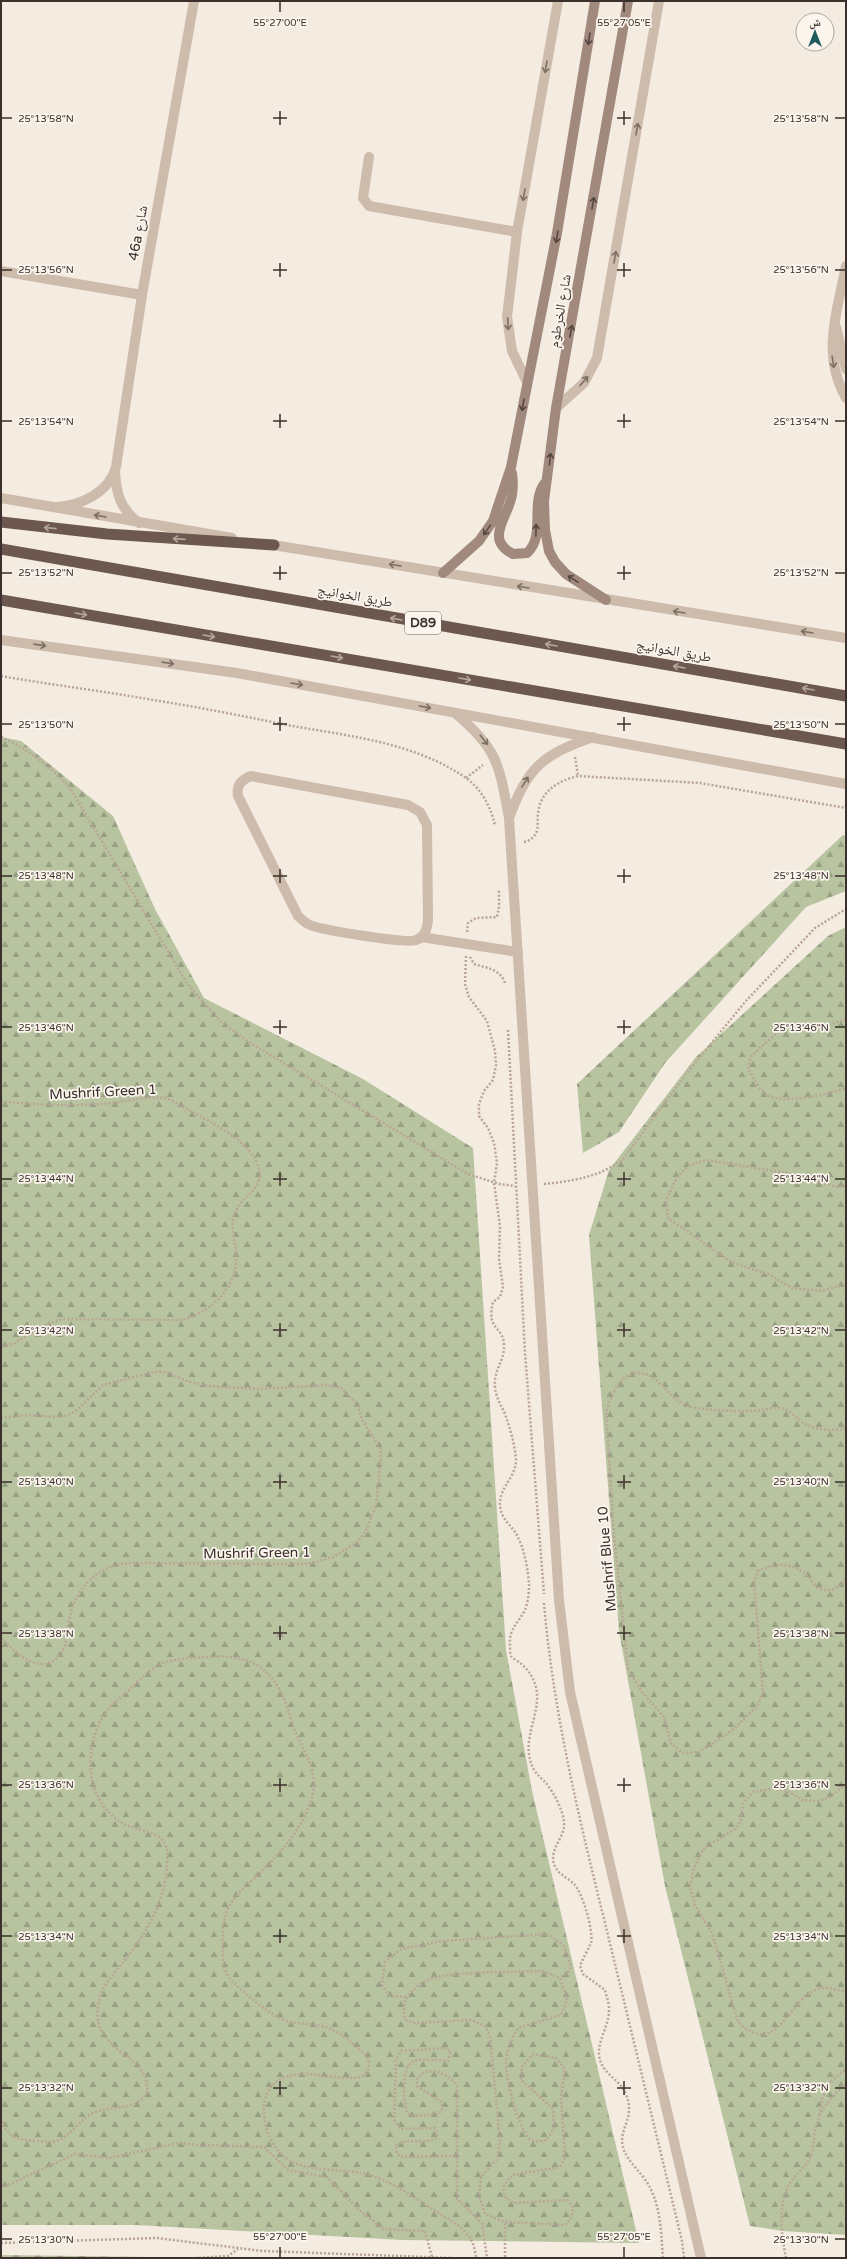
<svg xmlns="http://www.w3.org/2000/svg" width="847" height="2259" font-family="'Varela Round','Noto Naskh Arabic',sans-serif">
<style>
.forest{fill:url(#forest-firs)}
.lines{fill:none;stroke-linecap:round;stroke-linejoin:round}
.path{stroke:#b9a596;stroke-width:2.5;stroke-dasharray:2 2;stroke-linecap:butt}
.service{stroke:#cdbbac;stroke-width:10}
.minor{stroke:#cdbbac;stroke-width:10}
.tertiary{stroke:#cdbbac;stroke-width:10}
.secondary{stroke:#a18a7d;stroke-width:10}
.trunk{stroke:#6c584f;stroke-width:11}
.oneway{stroke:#544640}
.oneway2{stroke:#7d6f65}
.oneway3{stroke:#b4a69e}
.ticks{fill:none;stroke:#3b302b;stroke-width:1.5}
.labels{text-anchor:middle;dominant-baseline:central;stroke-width:3.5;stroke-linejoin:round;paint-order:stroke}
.shield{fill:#fbf5ee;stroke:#756b66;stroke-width:1}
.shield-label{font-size:13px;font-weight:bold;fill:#3b302b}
.street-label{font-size:14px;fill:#3b302b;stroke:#fbf5ee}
.ticks-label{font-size:10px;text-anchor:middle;fill:#3b302b;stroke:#fbf5ee;stroke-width:3.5;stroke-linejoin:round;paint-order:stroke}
</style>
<defs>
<pattern id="forest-firs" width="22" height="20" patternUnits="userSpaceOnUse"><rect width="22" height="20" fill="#b8c4a0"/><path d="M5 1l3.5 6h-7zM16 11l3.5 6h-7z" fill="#97a083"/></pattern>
</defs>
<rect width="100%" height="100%" fill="#f4ebe1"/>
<g class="forest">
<path d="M1,737L21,741L113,816L155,909L204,998L363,1079L473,1148L506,1650L532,1791L639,2243L402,2240L136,2225H1Z"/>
<path d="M843,835L846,836V891L806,907L665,1063L619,1132L583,1153L577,1084Z"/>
<path d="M846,927V2235L783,2231L750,2226L665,1886L619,1631L589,1235L609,1170L696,1057L828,936Z"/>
<path d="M1,2255L225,2258H1Z"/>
</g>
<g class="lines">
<g class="path">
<path d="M1,676C52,685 103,691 153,700C198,707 243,716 287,725C348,736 414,742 466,778C481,788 492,809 495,826"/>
<path d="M1,737C29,750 50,766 70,788L188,985L221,1022L249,1042L468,1174L499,1184L515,1186"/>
<path d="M575,757L578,776"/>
<path d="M466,778L483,765"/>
<path d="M524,842C529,841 534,838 536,833C539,828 537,820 538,814C540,791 558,781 578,776L700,783L846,808"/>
<path d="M467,932L468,923L476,918L497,917L499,907V889"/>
<path d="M466,956L465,984L469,997L487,1021L495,1051L496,1065L493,1080L484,1091L479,1104V1116L488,1128L494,1143L497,1163L494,1183L500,1226L499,1259L503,1287L500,1297L493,1302C486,1331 503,1325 504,1345C505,1360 493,1371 495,1387C496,1398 501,1405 505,1414C510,1428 515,1445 516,1460C516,1479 495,1490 501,1511C503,1519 510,1525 515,1532C524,1546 528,1568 529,1585C529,1593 528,1602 525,1610C519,1622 508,1630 510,1645C510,1648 510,1654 511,1656C513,1659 518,1661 520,1663C528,1669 533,1677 536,1687C542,1712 522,1737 531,1763C533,1771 540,1777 546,1783C554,1793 563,1810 564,1822C566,1837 549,1848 554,1864C557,1874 567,1877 574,1884C582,1891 594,1932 591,1943C588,1950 583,1958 580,1966L583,1974L605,1990C606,1996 609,2002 609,2008C610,2024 598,2039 599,2055C601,2074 619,2078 626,2094C636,2119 618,2128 623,2147C626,2160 641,2172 648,2184C661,2206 661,2233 663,2258"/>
<path d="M470,957L474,964C487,968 500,969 505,983"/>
<path d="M846,1019L820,1028L803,1023L786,1025L751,1056L748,1069C754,1078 759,1091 769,1096C786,1104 828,1094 846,1088"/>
<path d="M508,1030L525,1353L544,1594"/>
<path d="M1,1101C35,1105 67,1106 101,1104C120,1103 147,1095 164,1098C173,1100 181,1106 189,1110C210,1122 253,1142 259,1169C263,1189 245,1194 237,1209C230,1220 233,1232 235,1244C243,1281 216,1311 182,1320L62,1319L42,1326L15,1343L1,1347"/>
<path d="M544,1184C573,1181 600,1177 623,1159L687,1073L745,1002L815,928L846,909"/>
<path d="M846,1186L837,1187L787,1173L706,1160L688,1166L677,1177L666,1200L668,1218L731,1262L770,1275L792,1288L821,1291L846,1284"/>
<path d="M1,1418L25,1415L59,1417L68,1415L77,1410L103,1385L158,1371L168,1373L187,1381L207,1386L258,1389L326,1385L341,1388L357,1404L363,1421L380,1448L381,1455L376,1506L365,1533L356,1543L333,1557L307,1564L130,1563C100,1564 76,1587 70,1616C67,1627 68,1642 62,1652C43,1680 16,1653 1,1638"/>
<path d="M846,1429C834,1430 819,1431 807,1425C797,1420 791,1409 779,1408C770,1407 761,1411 752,1411C734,1411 705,1411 688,1406C670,1401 658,1372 638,1373C618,1374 611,1397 606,1412L614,1535L628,1669L642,1692L664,1717L671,1744L683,1753L699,1752L734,1729L757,1706L763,1693L754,1582L758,1571C775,1563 792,1562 807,1575C811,1579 813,1584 817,1587C829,1595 840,1587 846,1578"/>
<path d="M544,1603C553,1710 578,1814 604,1919C630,2026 656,2133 682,2241L684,2258"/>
<path d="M846,1784L830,1797L819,1801L802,1800L786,1790L770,1789L753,1792L743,1803L741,1821L735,1829L703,1849L694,1868L690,1887L695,1905L712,1933L738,2022C779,2061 788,1995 821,1988C829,1987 839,1990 846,1992"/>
<path d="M542,1971L560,1978L567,2000L561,2015L518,2028C512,2039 507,2049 506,2062C506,2080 517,2125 529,2138C534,2143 541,2141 547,2140L554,2128L553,2109L521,2080L522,2067L533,2054L556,2058L565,2069L561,2097L565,2158L560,2167L512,2175L504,2185V2196L513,2203L567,2200L573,2207L572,2217L565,2225L505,2222L485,2214L479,2196L481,2177L497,2159L500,2141L490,2036L485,2026L471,2020L415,2023L406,2020C398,2003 411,1989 426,1981C443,1971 519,1972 542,1971Z"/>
<path d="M406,1997L390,1996L382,1985L385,1962L401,1949L442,1941L548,1934L564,1946L571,1967L567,1974L560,1978"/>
<path d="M819,2115L822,2099L830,2082L846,2069"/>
<path d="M1,2117C5,2138 19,2140 38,2141C45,2142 52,2143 59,2140C72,2134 79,2120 93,2113C112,2104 135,2113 147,2092C152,2051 79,2052 102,1992C107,1980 117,1970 125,1960C147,1932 164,1903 167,1867C168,1854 169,1845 158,1836C137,1826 124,1830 106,1809C84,1784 87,1738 106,1712C112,1704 121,1698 128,1691C138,1681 148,1671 161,1664C176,1658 192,1658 208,1657C258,1653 278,1674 291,1719C298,1746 320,1767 312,1796C304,1829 279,1854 256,1877C245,1887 234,1896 228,1909C222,1922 223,1935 223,1948C222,1961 224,1974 234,1983C247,1996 273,2018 291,2022C305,2025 320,2023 333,2030C346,2036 356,2047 367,2056C371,2065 369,2071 361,2077C338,2081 312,2070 289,2076C249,2085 262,2145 290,2161C308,2171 340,2169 362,2173C390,2179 413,2197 437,2212C446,2218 459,2224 466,2233C473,2240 475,2249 476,2258"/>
<path d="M455,2156L400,2157L397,2153L396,2145C408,2137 425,2145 437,2138L435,2128L401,2129L394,2120L396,2060L401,2051L446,2048L451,2052L448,2061C441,2061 419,2058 414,2061C400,2067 404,2101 407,2113L414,2116L438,2114L442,2110V2102L417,2086V2079C427,2064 447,2073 457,2085V2199L482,2223L487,2258"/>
<path d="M1,2185L6,2186L75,2154L109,2158L179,2143L197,2145L264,2147L288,2170L327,2177L357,2208L383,2229L425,2231L432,2257"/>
<path d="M505,2223V2258"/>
<path d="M1,2243L156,2238L263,2251L453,2258"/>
<path d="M195,2258L228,2256L238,2249"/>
<path d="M786,2258C781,2233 777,2202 792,2180C798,2172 807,2166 811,2156C814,2148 813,2140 815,2132C818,2111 831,2097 846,2084"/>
</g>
<g class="service">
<path d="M369,157L363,198L369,206L517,232"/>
<path d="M251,776L408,805L420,812L427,825L428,920C427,929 425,937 416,940C407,944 322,930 310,925C305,923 302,920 298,916L238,796C236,786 241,780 251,776Z"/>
<path d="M421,937L518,952"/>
</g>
<g class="minor">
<path d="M846,266C837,312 821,354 846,398"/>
<path d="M1,271L142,295"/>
<path d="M836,327L846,369"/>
<path d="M527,382L512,351L507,317L517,232L558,1"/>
<path d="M556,408L584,383L597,358L659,1"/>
<path d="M115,471C116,493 120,509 139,523"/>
<path d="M57,507C81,505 109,493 116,467L142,295L194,1"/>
<path d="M455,713C498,749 499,764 509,818L559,1600L570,1692L701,2258"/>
<path d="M509,818C528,767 542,755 593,737"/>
</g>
<g class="tertiary">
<path d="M1,498L232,538"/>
<path d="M267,544L846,638"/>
<path d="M1,640L237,673L846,784"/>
</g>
<g class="secondary">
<path d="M512,473C513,480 513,488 512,495C508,518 484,539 513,554L527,553C546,536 530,505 544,484"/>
<path d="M443,573L479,541L493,521L511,467L557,233L595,1"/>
<path d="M606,600L566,574L555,562L549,551L545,530L544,501L556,408L628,1"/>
</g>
<g class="trunk">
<path d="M1,522L107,534L274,545"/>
<path d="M1,549L846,696"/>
<path d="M1,600L846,744"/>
</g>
</g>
<defs><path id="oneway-shaft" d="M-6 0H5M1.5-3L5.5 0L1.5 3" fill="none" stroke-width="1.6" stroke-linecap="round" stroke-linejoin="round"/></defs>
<g class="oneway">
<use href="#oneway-shaft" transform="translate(589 39) rotate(99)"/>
<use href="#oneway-shaft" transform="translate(593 203) rotate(-80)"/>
<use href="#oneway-shaft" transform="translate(557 237) rotate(100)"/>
<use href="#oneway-shaft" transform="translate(571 331) rotate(-79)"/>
<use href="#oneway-shaft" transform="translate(523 405) rotate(101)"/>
<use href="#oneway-shaft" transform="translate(550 459) rotate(-83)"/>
<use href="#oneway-shaft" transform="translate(487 530) rotate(125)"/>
<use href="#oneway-shaft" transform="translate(536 530) rotate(-89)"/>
<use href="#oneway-shaft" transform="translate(573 579) rotate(-146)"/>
</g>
<g class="oneway2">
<use href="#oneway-shaft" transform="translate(546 67) rotate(100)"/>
<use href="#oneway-shaft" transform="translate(637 129) rotate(-80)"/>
<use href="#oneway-shaft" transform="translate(524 195) rotate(100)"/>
<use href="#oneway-shaft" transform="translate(615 257) rotate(-80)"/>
<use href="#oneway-shaft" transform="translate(508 324) rotate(87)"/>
<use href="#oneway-shaft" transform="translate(833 362) rotate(81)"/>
<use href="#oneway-shaft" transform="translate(584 381) rotate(-49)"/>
<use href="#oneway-shaft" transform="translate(100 516) rotate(-170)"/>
<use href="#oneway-shaft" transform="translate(395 565) rotate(-171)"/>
<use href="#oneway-shaft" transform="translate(523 587) rotate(-171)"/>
<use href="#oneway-shaft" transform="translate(679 612) rotate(-171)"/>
<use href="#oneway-shaft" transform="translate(807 632) rotate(-171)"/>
<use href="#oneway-shaft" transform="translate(40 645) rotate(8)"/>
<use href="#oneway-shaft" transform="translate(168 663) rotate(8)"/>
<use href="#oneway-shaft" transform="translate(297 684) rotate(10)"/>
<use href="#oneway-shaft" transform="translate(425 707) rotate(10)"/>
<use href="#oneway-shaft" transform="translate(484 740) rotate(52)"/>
<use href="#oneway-shaft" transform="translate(525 782) rotate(-58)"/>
</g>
<g class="oneway3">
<use href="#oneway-shaft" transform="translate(50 528) rotate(-174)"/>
<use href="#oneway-shaft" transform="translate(179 539) rotate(-176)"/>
<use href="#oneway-shaft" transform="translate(81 614) rotate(10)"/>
<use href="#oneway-shaft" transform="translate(396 619) rotate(-170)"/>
<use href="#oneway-shaft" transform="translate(209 636) rotate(10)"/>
<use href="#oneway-shaft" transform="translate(551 645) rotate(-170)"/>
<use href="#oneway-shaft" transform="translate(337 657) rotate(10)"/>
<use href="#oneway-shaft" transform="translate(679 667) rotate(-170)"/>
<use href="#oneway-shaft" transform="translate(465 679) rotate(10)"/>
<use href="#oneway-shaft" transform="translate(808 689) rotate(-170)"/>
</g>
<path class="ticks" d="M280,2V12M624,2V12M280,111V125M624,111V125M2,118H12M273,118H287M617,118H631M835,118H845M280,263V277M624,263V277M2,270H12M273,270H287M617,270H631M835,270H845M280,414V428M624,414V428M2,421H12M273,421H287M617,421H631M835,421H845M280,566V580M624,566V580M2,573H12M273,573H287M617,573H631M835,573H845M280,717V731M624,717V731M2,724H12M273,724H287M617,724H631M835,724H845M280,869V883M624,869V883M2,876H12M273,876H287M617,876H631M835,876H845M280,1020V1034M624,1020V1034M2,1027H12M273,1027H287M617,1027H631M835,1027H845M280,1172V1186M624,1172V1186M2,1179H12M273,1179H287M617,1179H631M835,1179H845M280,1323V1337M624,1323V1337M2,1330H12M273,1330H287M617,1330H631M835,1330H845M280,1475V1489M624,1475V1489M2,1482H12M273,1482H287M617,1482H631M835,1482H845M280,1626V1640M624,1626V1640M2,1633H12M273,1633H287M617,1633H631M835,1633H845M280,1778V1792M624,1778V1792M2,1785H12M273,1785H287M617,1785H631M835,1785H845M280,1929V1943M624,1929V1943M2,1936H12M273,1936H287M617,1936H631M835,1936H845M280,2081V2095M624,2081V2095M2,2088H12M273,2088H287M617,2088H631M835,2088H845M2,2239H12M835,2239H845M280,2247V2257M624,2247V2257"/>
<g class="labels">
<rect class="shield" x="405" y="612" width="36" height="22" rx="3"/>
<g class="shield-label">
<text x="423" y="623">D89</text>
</g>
<g class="street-label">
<text transform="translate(138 233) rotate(-80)">46a شارع</text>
<text transform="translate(560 311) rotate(-80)">شارع الخرطوم</text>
<text transform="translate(355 596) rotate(10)">طريق الخوانيج</text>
<text transform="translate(674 651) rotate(10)">طريق الخوانيج</text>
<text transform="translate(103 1092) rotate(-3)">Mushrif Green 1</text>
<text transform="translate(257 1553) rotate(-1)">Mushrif Green 1</text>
<text transform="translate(607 1559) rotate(-95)">Mushrif Blue 10</text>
</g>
</g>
<g class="ticks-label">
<text x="280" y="26">55°27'00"E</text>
<text x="624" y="26">55°27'05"E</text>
<text x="46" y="122">25°13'58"N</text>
<text x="801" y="122">25°13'58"N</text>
<text x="46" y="273">25°13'56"N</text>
<text x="801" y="273">25°13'56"N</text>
<text x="46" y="425">25°13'54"N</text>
<text x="801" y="425">25°13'54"N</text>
<text x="46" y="576">25°13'52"N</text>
<text x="801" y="576">25°13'52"N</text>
<text x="46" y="728">25°13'50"N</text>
<text x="801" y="728">25°13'50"N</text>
<text x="46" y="879">25°13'48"N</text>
<text x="801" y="879">25°13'48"N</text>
<text x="46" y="1031">25°13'46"N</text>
<text x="801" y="1031">25°13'46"N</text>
<text x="46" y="1182">25°13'44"N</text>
<text x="801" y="1182">25°13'44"N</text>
<text x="46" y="1334">25°13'42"N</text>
<text x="801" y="1334">25°13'42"N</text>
<text x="46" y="1485">25°13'40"N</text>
<text x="801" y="1485">25°13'40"N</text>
<text x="46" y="1637">25°13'38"N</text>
<text x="801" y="1637">25°13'38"N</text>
<text x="46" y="1788">25°13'36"N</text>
<text x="801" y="1788">25°13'36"N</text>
<text x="46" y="1940">25°13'34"N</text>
<text x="801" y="1940">25°13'34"N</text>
<text x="46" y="2091">25°13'32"N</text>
<text x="801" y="2091">25°13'32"N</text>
<text x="280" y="2240">55°27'00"E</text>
<text x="624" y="2240">55°27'05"E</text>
<text x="46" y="2243">25°13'30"N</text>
<text x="801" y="2243">25°13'30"N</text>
</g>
<rect width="847" height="2259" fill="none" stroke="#3b302b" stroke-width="4"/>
<g transform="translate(815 32)"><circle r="19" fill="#fbf5ee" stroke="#aea6a0"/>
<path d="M0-3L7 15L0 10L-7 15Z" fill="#1f5a5e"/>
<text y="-6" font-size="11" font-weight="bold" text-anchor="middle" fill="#3b302b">ش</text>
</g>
</svg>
